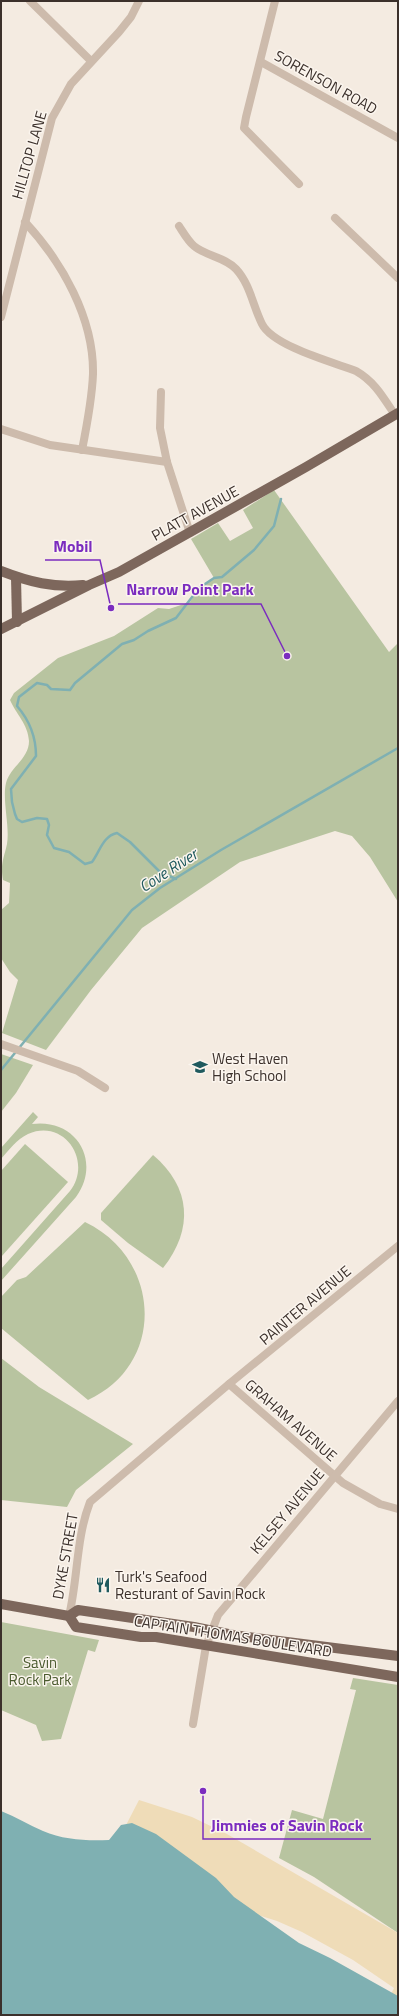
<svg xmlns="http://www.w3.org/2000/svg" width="399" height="2016" font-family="'Titillium Web',sans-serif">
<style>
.green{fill:#b8c4a0}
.sand{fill:#efdcb8}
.water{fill:#7fb0b2}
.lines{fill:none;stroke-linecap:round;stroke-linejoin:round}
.stream{stroke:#7fb0b2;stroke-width:2.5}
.minor{stroke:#cdbbac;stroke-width:8}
.major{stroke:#7d675c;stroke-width:10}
.labels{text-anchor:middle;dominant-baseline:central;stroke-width:3;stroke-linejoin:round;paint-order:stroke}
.street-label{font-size:15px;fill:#3b302b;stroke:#fbf5ee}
.poi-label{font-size:15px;fill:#3b302b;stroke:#fbf5ee;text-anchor:start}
.park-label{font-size:15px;fill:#4a5a2e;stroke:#fbf5ee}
.water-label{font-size:16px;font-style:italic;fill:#1f5a5e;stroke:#fbf5ee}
.leader{fill:none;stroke:#7b2cbf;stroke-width:1.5}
.callout-dot{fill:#7b2cbf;stroke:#fbf5ee;stroke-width:1.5}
.callout-label{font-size:16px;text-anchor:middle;font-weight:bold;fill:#7b2cbf;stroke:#fbf5ee;stroke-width:3;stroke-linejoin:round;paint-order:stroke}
</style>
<rect width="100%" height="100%" fill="#f4ebe1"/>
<g class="green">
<path d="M274,490L389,652L398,643V902L370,857L352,836L335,831L240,862L142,928L91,990L46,1050L2,1033L18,980L10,972L1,958V910L9,903L10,883L3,880C0,864 4,858 7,844C10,826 2,800 6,783C10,767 29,759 29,741C28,724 16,714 10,700L14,693L58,658L114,636L158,608L169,609L190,602L199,588L214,578L191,539L218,523L230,541L253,528L243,510Z"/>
<path d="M1,1054L33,1065L16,1093L1,1112Z"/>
<path d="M33,1112L38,1117L32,1124C76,1118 102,1161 76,1197L1,1281V1269L70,1191C93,1161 64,1118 28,1134C17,1139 9,1150 1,1159V1148Z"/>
<path d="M25,1144L68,1182L1,1257V1171Z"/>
<path d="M153,1155C191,1187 194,1229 163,1268L128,1243L101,1220V1213Z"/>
<path d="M85,1222C161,1258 167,1364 88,1400L1,1328V1297L17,1280L26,1277Z"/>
<path d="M1,1358L39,1387L133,1444L76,1490L67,1507L1,1500Z"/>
<path d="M1,1622L99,1640L95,1652L88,1650L61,1739L42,1741L36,1725L1,1710Z"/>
<path d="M353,1678L398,1685V1933L314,1877L279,1858L292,1810L323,1819L356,1690L350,1689Z"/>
</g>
<path class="sand" d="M139,1800L192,1817L227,1834L398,1933V2002L389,1998L394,1988L353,1960L302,1932L277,1921L248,1912L124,1829Z"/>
<path class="water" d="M1,1811C16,1817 29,1825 43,1831C64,1840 87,1841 109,1840L121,1825L132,1823L156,1834L216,1878L234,1897L299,1943L330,1958L398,1996V2015H1Z"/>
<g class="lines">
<g class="stream">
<path d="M176,879L160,872L130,842L117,833C103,836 100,851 92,862L85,864L69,852L54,848L47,835L49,825L47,819L37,818L22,822L17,819L15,814L12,802L11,789L36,756C36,736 30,721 17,706L19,697L37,683L47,685L51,689L70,690L75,683L122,644L134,640L148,631L176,618L199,588L214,578L222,577L254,550L274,526L281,499"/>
<path d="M1,1070L132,910L160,888L221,850L398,748"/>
</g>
<g class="minor">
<path d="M30,1L91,61"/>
<path d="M275,1L246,117L244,128L299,184"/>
<path d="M261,62L398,138"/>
<path d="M335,218L398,278"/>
<path d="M25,222C62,262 94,318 93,374C92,399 87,425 82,450"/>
<path d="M179,226C183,232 188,241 194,246C206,256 225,257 236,269C250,284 253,306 262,324C273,346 332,362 356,371C375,382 383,397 395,415"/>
<path d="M1,317L52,118L71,84L119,32L131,17L139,1"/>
<path d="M161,392L160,428L167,462L190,533"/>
<path d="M1,429L50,445L167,462"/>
<path d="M1,1044L78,1071L105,1088"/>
<path d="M229,1384L343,1483L380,1504L398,1509"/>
<path d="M69,1616C78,1578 76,1538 90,1502L229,1384L398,1246"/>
<path d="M193,1724L206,1646L218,1615L398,1401"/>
</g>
<g class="major">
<path d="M1,571C29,582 54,588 83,585"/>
<path d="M16,577L17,622"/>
<path d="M1,629L89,585L119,572L306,467L398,413"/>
<path d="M1,1604L69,1616L78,1610L194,1627L233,1635L398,1656"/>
<path d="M69,1616L76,1627L141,1637H156L398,1677"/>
</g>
</g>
<defs>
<g id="school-bare" transform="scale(1.2)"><path d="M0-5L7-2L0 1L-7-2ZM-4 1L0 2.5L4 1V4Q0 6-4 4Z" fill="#1f5a5e" stroke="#fbf5ee" stroke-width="2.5" paint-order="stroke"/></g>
<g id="restaurant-bare" transform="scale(1.2)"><path d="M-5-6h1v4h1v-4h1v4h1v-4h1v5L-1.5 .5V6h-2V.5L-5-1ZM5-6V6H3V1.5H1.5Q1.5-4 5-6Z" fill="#1f5a5e" stroke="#fbf5ee" stroke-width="2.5" paint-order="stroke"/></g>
</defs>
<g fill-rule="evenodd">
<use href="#school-bare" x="200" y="1067"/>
<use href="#restaurant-bare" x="103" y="1585"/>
</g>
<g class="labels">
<g class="street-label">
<text transform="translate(326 82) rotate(29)">SORENSON ROAD</text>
<text transform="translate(29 155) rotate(-74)">HILLTOP LANE</text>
<text transform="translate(195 513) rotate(-29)">PLATT AVENUE</text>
<text transform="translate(305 1305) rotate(-40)">PAINTER AVENUE</text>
<text transform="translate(291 1420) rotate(41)">GRAHAM AVENUE</text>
<text transform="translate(287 1511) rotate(-50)">KELSEY AVENUE</text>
<text transform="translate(65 1556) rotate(-80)">DYKE STREET</text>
<text transform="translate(233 1636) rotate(9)">CAPTAIN THOMAS BOULEVARD</text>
</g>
<g class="poi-label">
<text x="212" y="1058">West Haven<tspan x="212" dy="17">High School</tspan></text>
<text x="115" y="1576">Turk's Seafood<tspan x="115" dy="17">Resturant of Savin Rock</tspan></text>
</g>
<g class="park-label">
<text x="40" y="1662">Savin<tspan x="40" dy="17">Rock Park</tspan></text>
</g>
<g class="water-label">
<text transform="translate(168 870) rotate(-33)">Cove River</text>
</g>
</g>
<path class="leader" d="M111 608L100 560H45M287 656L261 604H118M203 1791L203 1839H371"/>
<g class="callout-dot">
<circle cx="111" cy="608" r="4"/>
<circle cx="287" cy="656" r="4"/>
<circle cx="203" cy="1791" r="4"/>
</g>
<g class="callout-label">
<text x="73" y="552">Mobil</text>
<text x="190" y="595">Narrow Point Park</text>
<text x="287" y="1831">Jimmies of Savin Rock</text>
</g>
<rect width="399" height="2016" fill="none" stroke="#3b302b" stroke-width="4"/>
</svg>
